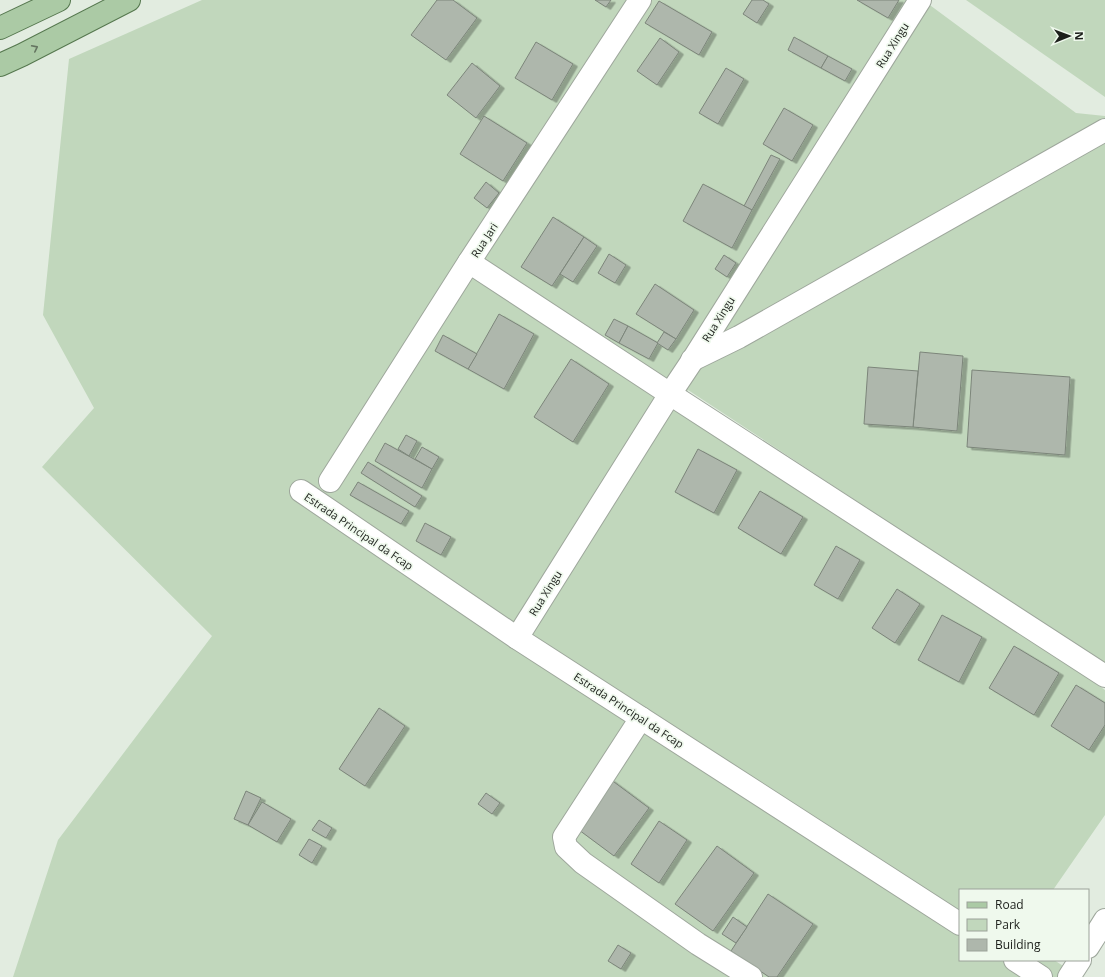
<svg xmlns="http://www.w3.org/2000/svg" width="1105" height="977" font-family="'Open Sans',sans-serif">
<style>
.green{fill:#c1d7bc}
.building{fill:#aeb7ac;stroke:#7c857a;filter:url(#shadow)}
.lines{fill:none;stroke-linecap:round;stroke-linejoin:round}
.minor-casing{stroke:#9ea79c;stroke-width:24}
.major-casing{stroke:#55774e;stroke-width:24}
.minor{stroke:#fff;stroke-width:22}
.major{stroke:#abcaa5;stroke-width:22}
.oneway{stroke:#647460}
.labels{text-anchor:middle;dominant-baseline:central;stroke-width:3.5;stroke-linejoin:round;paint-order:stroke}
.street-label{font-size:11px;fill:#1c1f1b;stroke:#eff9ed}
</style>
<defs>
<filter id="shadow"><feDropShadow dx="4.5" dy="2.5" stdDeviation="0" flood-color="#0004"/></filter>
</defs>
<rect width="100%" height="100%" fill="#e2ece0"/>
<g class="green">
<path d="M202,0H923L1076,113L1105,116V665L688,390L681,401L1105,690V815L1053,890H960V960H1054L1080,977H13L58,840L212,636L42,467L94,408L43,315L69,59Z"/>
<path d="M966,0H1105V97Z"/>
</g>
<g class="building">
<path d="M437,0H453L477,18L446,60L411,35Z"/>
<path d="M595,0H611L606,7Z"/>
<path d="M752,0H763L769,4L757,23L743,14Z"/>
<path d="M857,0H899L888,18Z"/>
<path d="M659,1L712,32L699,55L645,23Z"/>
<path d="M794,37L828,56L821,68L788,50Z"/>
<path d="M660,38L679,52L657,85L637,71Z"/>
<path d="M536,42L573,64L552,100L515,78Z"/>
<path d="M828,56L852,69L845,81L821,68Z"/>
<path d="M472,63L500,86L476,118L447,95Z"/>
<path d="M726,68L744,79L718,124L699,113Z"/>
<path d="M784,108L813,125L792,161L763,144Z"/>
<path d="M484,116L527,143L503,181L460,154Z"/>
<path d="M771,155L780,159L752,210L744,206Z"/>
<path d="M486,182L499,193L487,208L474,198Z"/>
<path d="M703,184L752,210L732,248L683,221Z"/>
<path d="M553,217L584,237L552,286L521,267Z"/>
<path d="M584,237L597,246L573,282L560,274Z"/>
<path d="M609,254L626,265L615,283L598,273Z"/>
<path d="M724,255L736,263L727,277L715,269Z"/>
<path d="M655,284L694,310L676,339L636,314Z"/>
<path d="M499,314L534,334L504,389L468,369Z"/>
<path d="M614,319L628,326L619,343L605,335Z"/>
<path d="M628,326L658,343L649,359L619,343Z"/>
<path d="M664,332L676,339L668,350L657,343Z"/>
<path d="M443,335L477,354L468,369L435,351Z"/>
<path d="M920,352L963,356L957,431L913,427Z"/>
<path d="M571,359L609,384L573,442L534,417Z"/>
<path d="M868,367L918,371L913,427L864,424Z"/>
<path d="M972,370L1070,377L1065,455L967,447Z"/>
<path d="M406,435L417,441L409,456L398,449Z"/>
<path d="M385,443L432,469L422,488L375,461Z"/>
<path d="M422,447L439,457L432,469L415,459Z"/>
<path d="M698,449L737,470L714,513L675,492Z"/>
<path d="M368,462L422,496L415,507L361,473Z"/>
<path d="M358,482L409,511L401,524L350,495Z"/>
<path d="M760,491L803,517L781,554L738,528Z"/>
<path d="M425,523L451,537L441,555L416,541Z"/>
<path d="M836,546L860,560L838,599L814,585Z"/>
<path d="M897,589L920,604L895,643L872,628Z"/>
<path d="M942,615L982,637L959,682L918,660Z"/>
<path d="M1014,646L1059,673L1034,715L989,688Z"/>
<path d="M1076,685L1105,703V725L1089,750L1051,726Z"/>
<path d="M379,708L405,726L365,786L339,769Z"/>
<path d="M610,779L649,808L614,856L575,827Z"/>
<path d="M246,791L261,798L248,825L234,819Z"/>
<path d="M486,793L500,803L492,814L478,804Z"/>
<path d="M262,802L291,819L277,842L248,825Z"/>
<path d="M319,820L332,828L326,838L312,830Z"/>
<path d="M659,821L687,840L659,883L631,864Z"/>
<path d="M309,839L322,846L312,863L299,855Z"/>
<path d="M717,846L754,873L713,931L675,904Z"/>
<path d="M768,894L813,924L777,977H769L731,951Z"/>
<path d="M733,917L747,927L736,943L722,934Z"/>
<path d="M618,945L631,953L621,969L608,961Z"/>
</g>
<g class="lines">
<g class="minor-casing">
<g id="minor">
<path d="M469,262L670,394L1105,676"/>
<path d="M692,360L739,337L1105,130"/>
<path d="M330,481L469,262L640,0"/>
<path d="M301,491L517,638L960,924"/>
<path d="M517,638L670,394L692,361L920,0"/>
<path d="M641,718L564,837L566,847L583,863L698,944L751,977"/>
<path d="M1088,947L1105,920"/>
<path d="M1015,960L1041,977"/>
<path d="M1069,977L1080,960"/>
</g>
</g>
<g class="major-casing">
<g id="major">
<path d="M0,28L59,0"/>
<path d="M0,65L22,55L129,0"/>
</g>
</g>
<use href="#minor" class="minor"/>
<use href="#major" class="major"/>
</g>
<defs><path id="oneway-chevron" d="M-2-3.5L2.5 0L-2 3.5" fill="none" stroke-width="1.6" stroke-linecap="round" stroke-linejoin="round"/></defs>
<use class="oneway" href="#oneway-chevron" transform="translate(35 48) rotate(-27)"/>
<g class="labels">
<g class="street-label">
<text transform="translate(892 45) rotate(-58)">Rua Xingu</text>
<text transform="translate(484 240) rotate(-57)">Rua Jari</text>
<text transform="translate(718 319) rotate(-58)">Rua Xingu</text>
<text transform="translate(359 531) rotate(34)">Estrada Principal da Fcap</text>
<text transform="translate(545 593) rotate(-58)">Rua Xingu</text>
<text transform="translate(629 710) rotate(33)">Estrada Principal da Fcap</text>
</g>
</g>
<rect x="959" y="889" width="130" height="72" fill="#eff9ed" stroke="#9ba299"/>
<rect x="967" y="902" width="20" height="6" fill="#abcaa5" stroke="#9ba299"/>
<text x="995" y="909" font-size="12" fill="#1c1f1b">Road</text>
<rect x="967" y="919" width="20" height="12" fill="#c1d7bc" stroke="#9ba299"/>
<text x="995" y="929" font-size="12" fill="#1c1f1b">Park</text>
<rect x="967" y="939" width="20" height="12" fill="#aeb7ac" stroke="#9ba299"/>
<text x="995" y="949" font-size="12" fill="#1c1f1b">Building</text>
<g transform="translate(1069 36) rotate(89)" stroke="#eff9ed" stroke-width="3" paint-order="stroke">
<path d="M0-3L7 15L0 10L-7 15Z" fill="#1c1f1b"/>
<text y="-6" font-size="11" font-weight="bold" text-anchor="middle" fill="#1c1f1b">N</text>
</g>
</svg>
